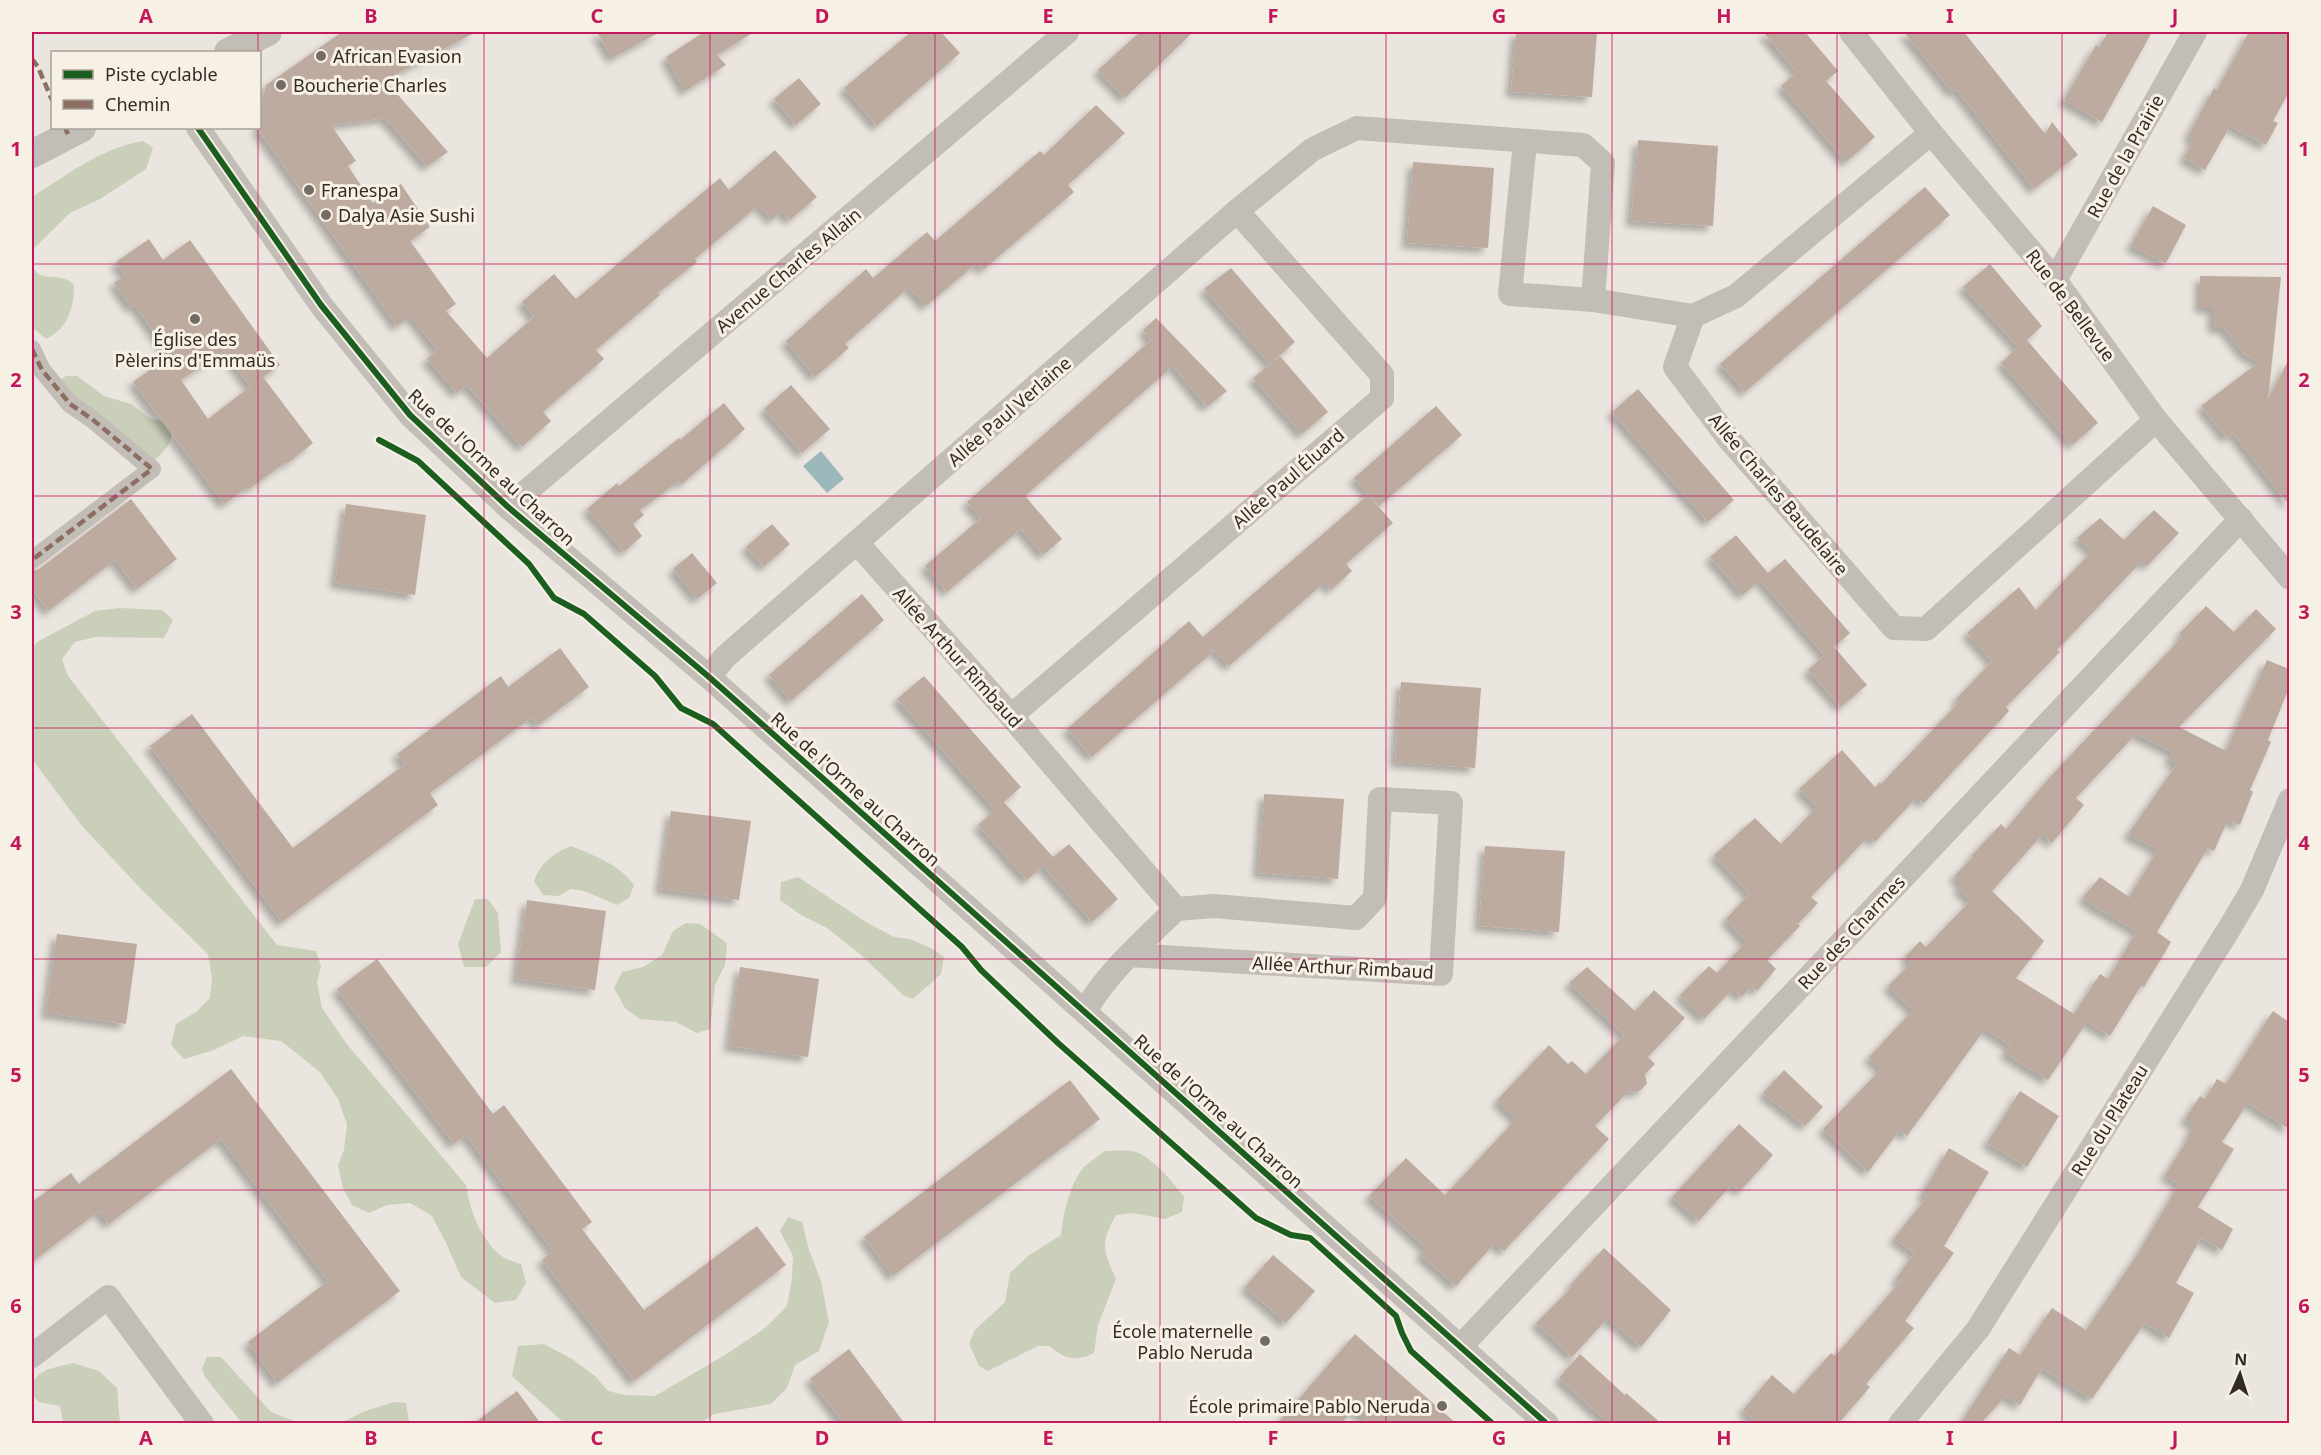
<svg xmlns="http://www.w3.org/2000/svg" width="2321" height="1455" font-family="'Noto Sans',sans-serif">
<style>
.green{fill:#cacfb9}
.water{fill:#9cb8ba}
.building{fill:#bdaba0;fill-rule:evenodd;filter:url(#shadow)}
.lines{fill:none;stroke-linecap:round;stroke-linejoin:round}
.pedestrian{stroke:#c3bdb7;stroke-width:18}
.minor{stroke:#c3bdb7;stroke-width:24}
.tertiary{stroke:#c3bdb7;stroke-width:28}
.quiet{stroke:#8d6e63;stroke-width:4.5;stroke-dasharray:9 4.5;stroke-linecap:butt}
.cycleway-casing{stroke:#f7f0e4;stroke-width:10}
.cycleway{stroke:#1b5e20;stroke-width:6}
.grid{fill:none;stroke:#c2185b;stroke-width:1.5;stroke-opacity:0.55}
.poi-dot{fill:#736c66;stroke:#f7f0e4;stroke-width:2}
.labels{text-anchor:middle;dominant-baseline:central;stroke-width:6;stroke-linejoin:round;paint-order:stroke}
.poi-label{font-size:18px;fill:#332b26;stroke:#f7f0e4;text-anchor:start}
.street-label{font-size:18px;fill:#332b26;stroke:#f7f0e4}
.neatline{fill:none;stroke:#c2185b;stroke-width:2}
.grid-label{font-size:20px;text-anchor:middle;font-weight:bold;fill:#c2185b}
</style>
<defs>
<filter id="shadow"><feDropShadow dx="-5.5" dy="5.5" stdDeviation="3" flood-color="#0004"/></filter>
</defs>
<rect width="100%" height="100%" fill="#eae5de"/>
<g class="green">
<path d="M143,141L153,148L146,169L100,199L70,213L32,250V197C67,175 101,148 143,141Z"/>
<path d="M32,260C34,287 60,269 74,285C74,308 68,328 46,339L32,327Z"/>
<path d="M66,376H77L104,396L131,404L151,419L170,422C175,440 168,448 155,460L135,455L58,382Z"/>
<path d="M119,608L162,610L173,620L164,638L95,637L75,642L62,659L68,676L277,945L316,951L321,966L317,982L322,1008L346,1043L466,1185C470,1211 479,1235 499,1254C504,1259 514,1262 521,1264L526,1283L516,1300L495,1303L461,1277L446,1243L432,1216L410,1203L387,1205L369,1213L352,1205L343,1188L338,1165L344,1150L347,1124L338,1099L320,1072L281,1041L243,1036L214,1050L184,1059L171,1045L176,1024L196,1012L210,998L212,979L208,954L143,891L82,826L32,759V649L37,642L95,611Z"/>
<path d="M571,846C595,856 619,864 634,885L629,898L617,905L584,891L571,889L559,896L543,895L534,881C541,862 553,854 571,846Z"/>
<path d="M798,877L866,922L894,937L910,939L933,949L944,957L941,974L913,999L903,995L860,954L827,928L801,915L780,900L781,882Z"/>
<path d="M475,899H488L498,913L501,952L486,967H464L458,944Z"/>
<path d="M686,923L700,924L727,943L725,965L715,985L710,1029L697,1033L676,1022L640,1019L625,1008L614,988L622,972L643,967L662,955L673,931Z"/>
<path d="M1105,1151C1114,1151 1130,1149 1139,1153C1156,1162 1173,1182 1184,1197L1182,1212L1165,1219L1133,1213L1116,1215C1100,1243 1103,1250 1116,1279L1098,1325L1094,1353C1075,1362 1065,1359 1049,1346H1038L988,1371L979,1366L969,1344L975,1330L1005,1302L1010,1273L1028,1256L1061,1235C1063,1214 1070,1182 1085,1166C1091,1161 1098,1156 1105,1151Z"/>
<path d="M788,1217L802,1222L809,1250L821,1281L829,1322L819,1351L795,1365L787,1388L771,1404L714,1414L701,1423H564L512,1376L518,1346L544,1344L572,1359L595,1376L608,1391L625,1395L655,1396L725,1355L765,1328L787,1306L792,1278L793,1256L780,1231Z"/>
<path d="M207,1357H221L271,1412L299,1423H341L365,1411L394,1402L406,1403L409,1421L408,1424L242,1423L205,1377L202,1368Z"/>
<path d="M73,1363L99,1371L117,1388L120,1423H63L60,1406L39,1402L32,1395C31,1368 52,1369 73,1363Z"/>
</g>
<path class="water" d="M821,451L844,479L827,493L803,466Z"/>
<g class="building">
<path d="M342,32H476L385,80L448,152L427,166L385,118L331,125L356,161L348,166L373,203L401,184L430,227L410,241L456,304L446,311L487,358L534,317L522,302L554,274L576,299L720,178L729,190L775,150L817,197L790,220L782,211L772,220L759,205L695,259L697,262L658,293L660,295L596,350L604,359L543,412L551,421L522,447L467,385L457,393L427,359L437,350L411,316L397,326L257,128H260V110L266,85Z"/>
<path d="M597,32H660L612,58Z"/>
<path d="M704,32H754L717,55L726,65L685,91L666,57Z"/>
<path d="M911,32H941L960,53L877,126L844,88Z"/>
<path d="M1140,32H1193L1125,98L1098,70Z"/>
<path d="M1516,32H1597L1592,97L1511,92Z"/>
<path d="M1763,32H1805L1838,71L1826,81L1875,137L1846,162L1781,86L1797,72Z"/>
<path d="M1904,32H1964L2045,134L2052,122L2078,155L2034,189L1956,89L1952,92Z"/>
<path d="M2108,32H2152L2102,122L2064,100L2096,45L2099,47Z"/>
<path d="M2249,32H2289V92L2273,121L2278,123L2266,145L2230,126L2205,170L2184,158L2194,139L2188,136L2214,88L2217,90Z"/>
<path d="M799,78L821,104L796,125L774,99Z"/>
<path d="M1096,105L1125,133L1068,185L1074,192L983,270L977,263L926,306L909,287L845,344L849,348L815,377L786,341L866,269L873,278L927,232L935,241L1040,151L1044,155Z"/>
<path d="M1638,140L1718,146L1713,226L1631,221Z"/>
<path d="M1413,162L1494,168L1488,248L1407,243Z"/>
<path d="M1925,187L1950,215L1745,392L1720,364Z"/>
<path d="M2153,206L2186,225L2166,263L2131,246Z"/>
<path d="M149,239L163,260L190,240L280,365L263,377L313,443L288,463L286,462L249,489L248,487L224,504L133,382L170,355L135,305L131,307L114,283L125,275L116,262ZM224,351L250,386L252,385L208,419L181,380Z"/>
<path d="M1990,264L2042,326L2027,340L2098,423L2072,445L2001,363L2018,347L1963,287Z"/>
<path d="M1231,268L1295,342L1270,364L1204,289Z"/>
<path d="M2200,276L2281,277L2268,399L2289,359V505L2233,433L2227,438L2201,406L2259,362L2244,354L2224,328H2213V308H2200Z"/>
<path d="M1156,318L1227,391L1207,407L1173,366L1025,496L1062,539L1043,555L1021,529L947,592L925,566L981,518L967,502L1151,340L1143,330Z"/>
<path d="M1280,356L1328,412L1302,434L1253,378Z"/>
<path d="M791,385L830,429L802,453L764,409Z"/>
<path d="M1638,389L1734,500L1708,522L1612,412Z"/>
<path d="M724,403L745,429L682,484L679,481L640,510L644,515L633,524L642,536L624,552L587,509L617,483L619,486L679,438L680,440Z"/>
<path d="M1436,406L1462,435L1379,506L1354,478Z"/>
<path d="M1368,495L1393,523L1346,564L1352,571L1331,590L1325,582L1229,666L1208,643L1215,650L1092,757L1067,729L1189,621L1203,637Z"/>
<path d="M131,499L177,559L137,589L115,560L48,611L32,588V571L39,569Z"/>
<path d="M346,504L426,515L415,595L335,583Z"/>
<path d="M2154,510L2179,533L2147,566L2142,561L2057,650L2060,652L2006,707L2009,711L1924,803L1917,797L1875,842L1869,836L1811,897L1818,903L1798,924L1800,926L1767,960L1776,969L1757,991L1752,986L1742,997L1733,989L1704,1019L1680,995L1709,966L1717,973L1746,942L1726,919L1749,894L1714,855L1755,818L1781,844L1817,807L1799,789L1842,750L1875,787L1880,782L1881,784L1959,702L1956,699L1992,661L1967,633L2019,587L2036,610L2092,551L2077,538L2100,518L2124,540Z"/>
<path d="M772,524L790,544L764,567L746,547Z"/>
<path d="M1736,535L1768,573L1785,559L1850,633L1834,647L1867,685L1841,707L1808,670L1824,655L1760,580L1743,595L1710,557Z"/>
<path d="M692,553L717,583L697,599L673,569Z"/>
<path d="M862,594L884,620L791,701L769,675Z"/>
<path d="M2206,606L2234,632L2256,609L2276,629L2179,727L2226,751L2267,660L2289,669V688L2268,740L2271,742L2250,790L2253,792L2240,825L2228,820L2214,851L2208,848L2157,932L2171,942L2144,987L2141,986L2110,1036L2074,1014L2100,974L2108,979L2137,931L2094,906L2083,897L2100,877L2129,897L2158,850L2128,834L2177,764L2169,760L2173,752L2136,734L2076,798L2084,805L2052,843L2043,834L1992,891L2044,941L2016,978L2087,1022L2048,1080L2005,1053L2010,1045L1985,1029L1907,1136L1900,1130L1868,1172L1823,1129L1881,1069L1869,1057L1913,1010L1888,986L1911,963L1905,957L1920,941L1926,947L1971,900L1958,888L1962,884L1954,876L1973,857L1971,856L2001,824L2006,829L2048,779L2182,637L2179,634Z"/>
<path d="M560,648L589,687L538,725L532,717L430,793L438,805L282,922L150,746L192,714L293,848L405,764L397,754L501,676L508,687Z"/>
<path d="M924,676L1021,787L1004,802L1053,857L1069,844L1118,899L1092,922L1043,866L1027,880L978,825L995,810L897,699Z"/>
<path d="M1401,682L1481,688L1475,768L1395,762Z"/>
<path d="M1264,794L1344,799L1338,879L1258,873Z"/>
<path d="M671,811L751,821L739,900L660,889Z"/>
<path d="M1485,846L1565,851L1559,932L1479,926Z"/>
<path d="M527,900L606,911L595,990L516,979Z"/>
<path d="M57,934L137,944L126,1024L46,1013Z"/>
<path d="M377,959L493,1114L504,1105L592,1222L582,1229L644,1310L757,1226L786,1265L634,1381L542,1260L553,1251L466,1135L454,1144L337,989Z"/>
<path d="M740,967L819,979L808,1057L729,1046Z"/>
<path d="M1587,967L1635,1011L1654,990L1685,1018L1648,1057L1655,1064L1645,1074L1647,1084L1638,1092L1629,1091L1595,1126L1609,1139L1504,1251L1495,1243L1456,1286L1420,1254L1426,1248L1369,1196L1406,1158L1445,1195L1516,1119L1497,1100L1549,1045L1568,1064L1572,1061L1586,1074L1624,1035L1569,983Z"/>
<path d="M2273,1011L2289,1022V1129L2248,1103L2222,1142L2234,1149L2198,1207L2233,1229L2222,1250L2201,1238L2176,1283L2194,1293L2169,1338L2145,1323L2092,1399L2042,1368L2020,1405L2006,1396L1980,1424H1960L2009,1348L2020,1355L2052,1308L2086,1330L2137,1255L2179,1184L2165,1175L2190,1136L2188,1135L2195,1125L2185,1119L2200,1096L2205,1099L2217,1079L2226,1084Z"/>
<path d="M231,1069L400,1291L277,1383L248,1342L328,1281L221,1139L109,1224L99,1211L32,1262V1202L71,1173L79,1184Z"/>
<path d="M1784,1070L1823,1107L1805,1126L1763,1093Z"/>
<path d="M1070,1080L1100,1119L893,1276L864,1237Z"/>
<path d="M2020,1091L2059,1116L2027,1167L1987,1143Z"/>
<path d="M1739,1124L1773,1155L1740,1191L1732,1184L1699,1221L1672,1197Z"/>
<path d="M1949,1148L1989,1172L1944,1246L1954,1253L1905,1321L1914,1328L1866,1384L1870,1387L1838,1424H1758L1743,1410L1772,1375L1794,1394L1831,1353L1835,1356L1900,1282L1896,1279L1914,1253L1894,1238L1927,1197L1922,1194Z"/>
<path d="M1604,1248L1671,1310L1641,1347L1608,1318L1572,1357L1536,1323L1572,1287L1570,1285Z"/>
<path d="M1273,1255L1315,1291L1286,1323L1245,1287Z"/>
<path d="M1355,1334L1417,1389L1457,1424H1370L1353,1409L1341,1424H1277Z"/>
<path d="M849,1349L905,1424H844L810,1379Z"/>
<path d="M1580,1354L1625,1395L1626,1393L1662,1424H1609L1559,1378Z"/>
<path d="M517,1391L541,1424H473Z"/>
</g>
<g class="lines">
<path class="pedestrian" d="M32,349L42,370L70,404L92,419L152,469L32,560"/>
<g class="minor">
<path d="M1851,32L1931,133L2055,280L2156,420L2290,578"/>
<path d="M198,128L321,305L410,415L508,507L709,677L1547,1424"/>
<path d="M1931,133L1736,296L1693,316L1675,367L1729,439L1894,628L1926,629L2156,420"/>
<path d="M1525,142L1510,294L1593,300L1693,316"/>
<path d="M2055,280L2195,32"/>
<path d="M508,507L1067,32"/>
<path d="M857,543L1011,716L1176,909"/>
<path d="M709,677L725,657L1237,211L1313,149L1357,128L1583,145L1603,163L1593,300"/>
<path d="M1011,716L1382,398V375L1237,211"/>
<path d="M1085,1011C1108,971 1144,941 1176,909L1214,906L1356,918L1375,898L1380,799L1451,803L1441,974L1130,955"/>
<path d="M1461,1346L2241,519"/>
<path d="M32,1356L108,1297L202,1424"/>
<path d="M1900,1424L1978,1329L2229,929L2252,890L2290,800"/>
</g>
<g class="tertiary">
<path d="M228,52L268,32"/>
<path d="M32,154L82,128"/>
</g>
<g class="quiet">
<path d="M32,59L38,67L52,100"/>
<path d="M65,128L68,134"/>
<path d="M32,349L42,370L70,404L92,419L152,469L32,560"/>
</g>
<g class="cycleway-casing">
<g id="cycleway">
<path d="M198,128L321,305L410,415L508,507L709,677L1547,1424"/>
<path d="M379,440L418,461L529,564L554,598L584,614L655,676L681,708L713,724L962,947L981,970L1058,1043L1256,1218L1291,1235L1310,1238L1396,1316L1402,1333L1411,1351L1493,1424"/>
</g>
</g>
<use href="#cycleway" class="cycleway"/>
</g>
<path class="grid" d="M258,32V52M484,32V1424M710,32V1424M935,32V1424M1160,32V1424M1386,32V1424M1612,32V1424M1837,32V1424M2062,32V1424M258,128V1424M32,264H2290M32,496H2290M32,728H2290M32,959H2290M32,1190H2290"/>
<g class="poi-dot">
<circle cx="321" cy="56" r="6"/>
<circle cx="281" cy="85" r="6"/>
<circle cx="309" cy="190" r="6"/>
<circle cx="326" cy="215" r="6"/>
<circle cx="195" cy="319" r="6"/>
<circle cx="1265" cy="1341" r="6"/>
<circle cx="1442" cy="1406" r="6"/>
</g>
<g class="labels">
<g class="poi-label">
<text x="333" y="56">African Evasion</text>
<text x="293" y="85">Boucherie Charles</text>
<text x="321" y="190">Franespa</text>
<text x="338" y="215">Dalya Asie Sushi</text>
<text x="195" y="339" text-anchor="middle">Église des<tspan x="195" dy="21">Pèlerins d'Emmaüs</tspan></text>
<text x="1253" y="1331" text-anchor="end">École maternelle<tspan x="1253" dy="21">Pablo Neruda</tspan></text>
<text x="1430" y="1406" text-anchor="end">École primaire Pablo Neruda</text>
</g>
<g class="street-label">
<text transform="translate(2125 156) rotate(-61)">Rue de la Prairie</text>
<text transform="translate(788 270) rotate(-40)">Avenue Charles Allain</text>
<text transform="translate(2071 305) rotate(53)">Rue de Bellevue</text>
<text transform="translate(1009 411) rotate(-41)">Allée Paul Verlaine</text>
<text transform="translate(492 467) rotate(43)">Rue de l'Orme au Charron</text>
<text transform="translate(1288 478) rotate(-41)">Allée Paul Éluard</text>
<text transform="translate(1779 494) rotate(50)">Allée Charles Baudelaire</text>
<text transform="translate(958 657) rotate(48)">Allée Arthur Rimbaud</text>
<text transform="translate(856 789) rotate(42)">Rue de l'Orme au Charron</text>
<text transform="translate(1851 932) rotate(-47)">Rue des Charmes</text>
<text transform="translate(1343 967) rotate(3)">Allée Arthur Rimbaud</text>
<text transform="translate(1219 1111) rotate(42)">Rue de l'Orme au Charron</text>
<text transform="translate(2109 1120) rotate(-58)">Rue du Plateau</text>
</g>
</g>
<rect width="2321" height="1455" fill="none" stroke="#f7f0e4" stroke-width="66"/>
<rect x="51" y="51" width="210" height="78" fill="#f7f0e4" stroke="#a9a198" stroke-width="1.5"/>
<rect x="63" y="70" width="30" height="9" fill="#1b5e20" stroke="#a9a198" stroke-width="1.5"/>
<text x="105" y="81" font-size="18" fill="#332b26">Piste cyclable</text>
<rect x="63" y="100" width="30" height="9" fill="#8d6e63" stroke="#a9a198" stroke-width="1.5"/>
<text x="105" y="111" font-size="18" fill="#332b26">Chemin</text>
<g transform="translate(2240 1374) rotate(3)" stroke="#f7f0e4" stroke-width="4.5" paint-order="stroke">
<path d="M0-4.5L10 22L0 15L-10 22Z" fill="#332b26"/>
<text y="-9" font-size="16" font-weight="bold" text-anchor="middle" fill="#332b26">N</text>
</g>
<rect x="33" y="33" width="2255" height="1389" class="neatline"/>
<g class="grid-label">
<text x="146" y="23">A</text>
<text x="371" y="23">B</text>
<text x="597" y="23">C</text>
<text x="822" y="23">D</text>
<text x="1048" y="23">E</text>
<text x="1273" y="23">F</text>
<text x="1499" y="23">G</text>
<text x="1724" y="23">H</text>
<text x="1950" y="23">I</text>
<text x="2175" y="23">J</text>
<text x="16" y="156">1</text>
<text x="2304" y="156">1</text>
<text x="16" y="387">2</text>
<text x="2304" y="387">2</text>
<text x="16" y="619">3</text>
<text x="2304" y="619">3</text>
<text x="16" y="850">4</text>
<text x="2304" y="850">4</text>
<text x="16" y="1082">5</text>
<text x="2304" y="1082">5</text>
<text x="16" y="1313">6</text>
<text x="2304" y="1313">6</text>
<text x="146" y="1445">A</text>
<text x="371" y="1445">B</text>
<text x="597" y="1445">C</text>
<text x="822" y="1445">D</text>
<text x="1048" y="1445">E</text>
<text x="1273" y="1445">F</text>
<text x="1499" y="1445">G</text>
<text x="1724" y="1445">H</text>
<text x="1950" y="1445">I</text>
<text x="2175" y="1445">J</text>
</g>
</svg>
